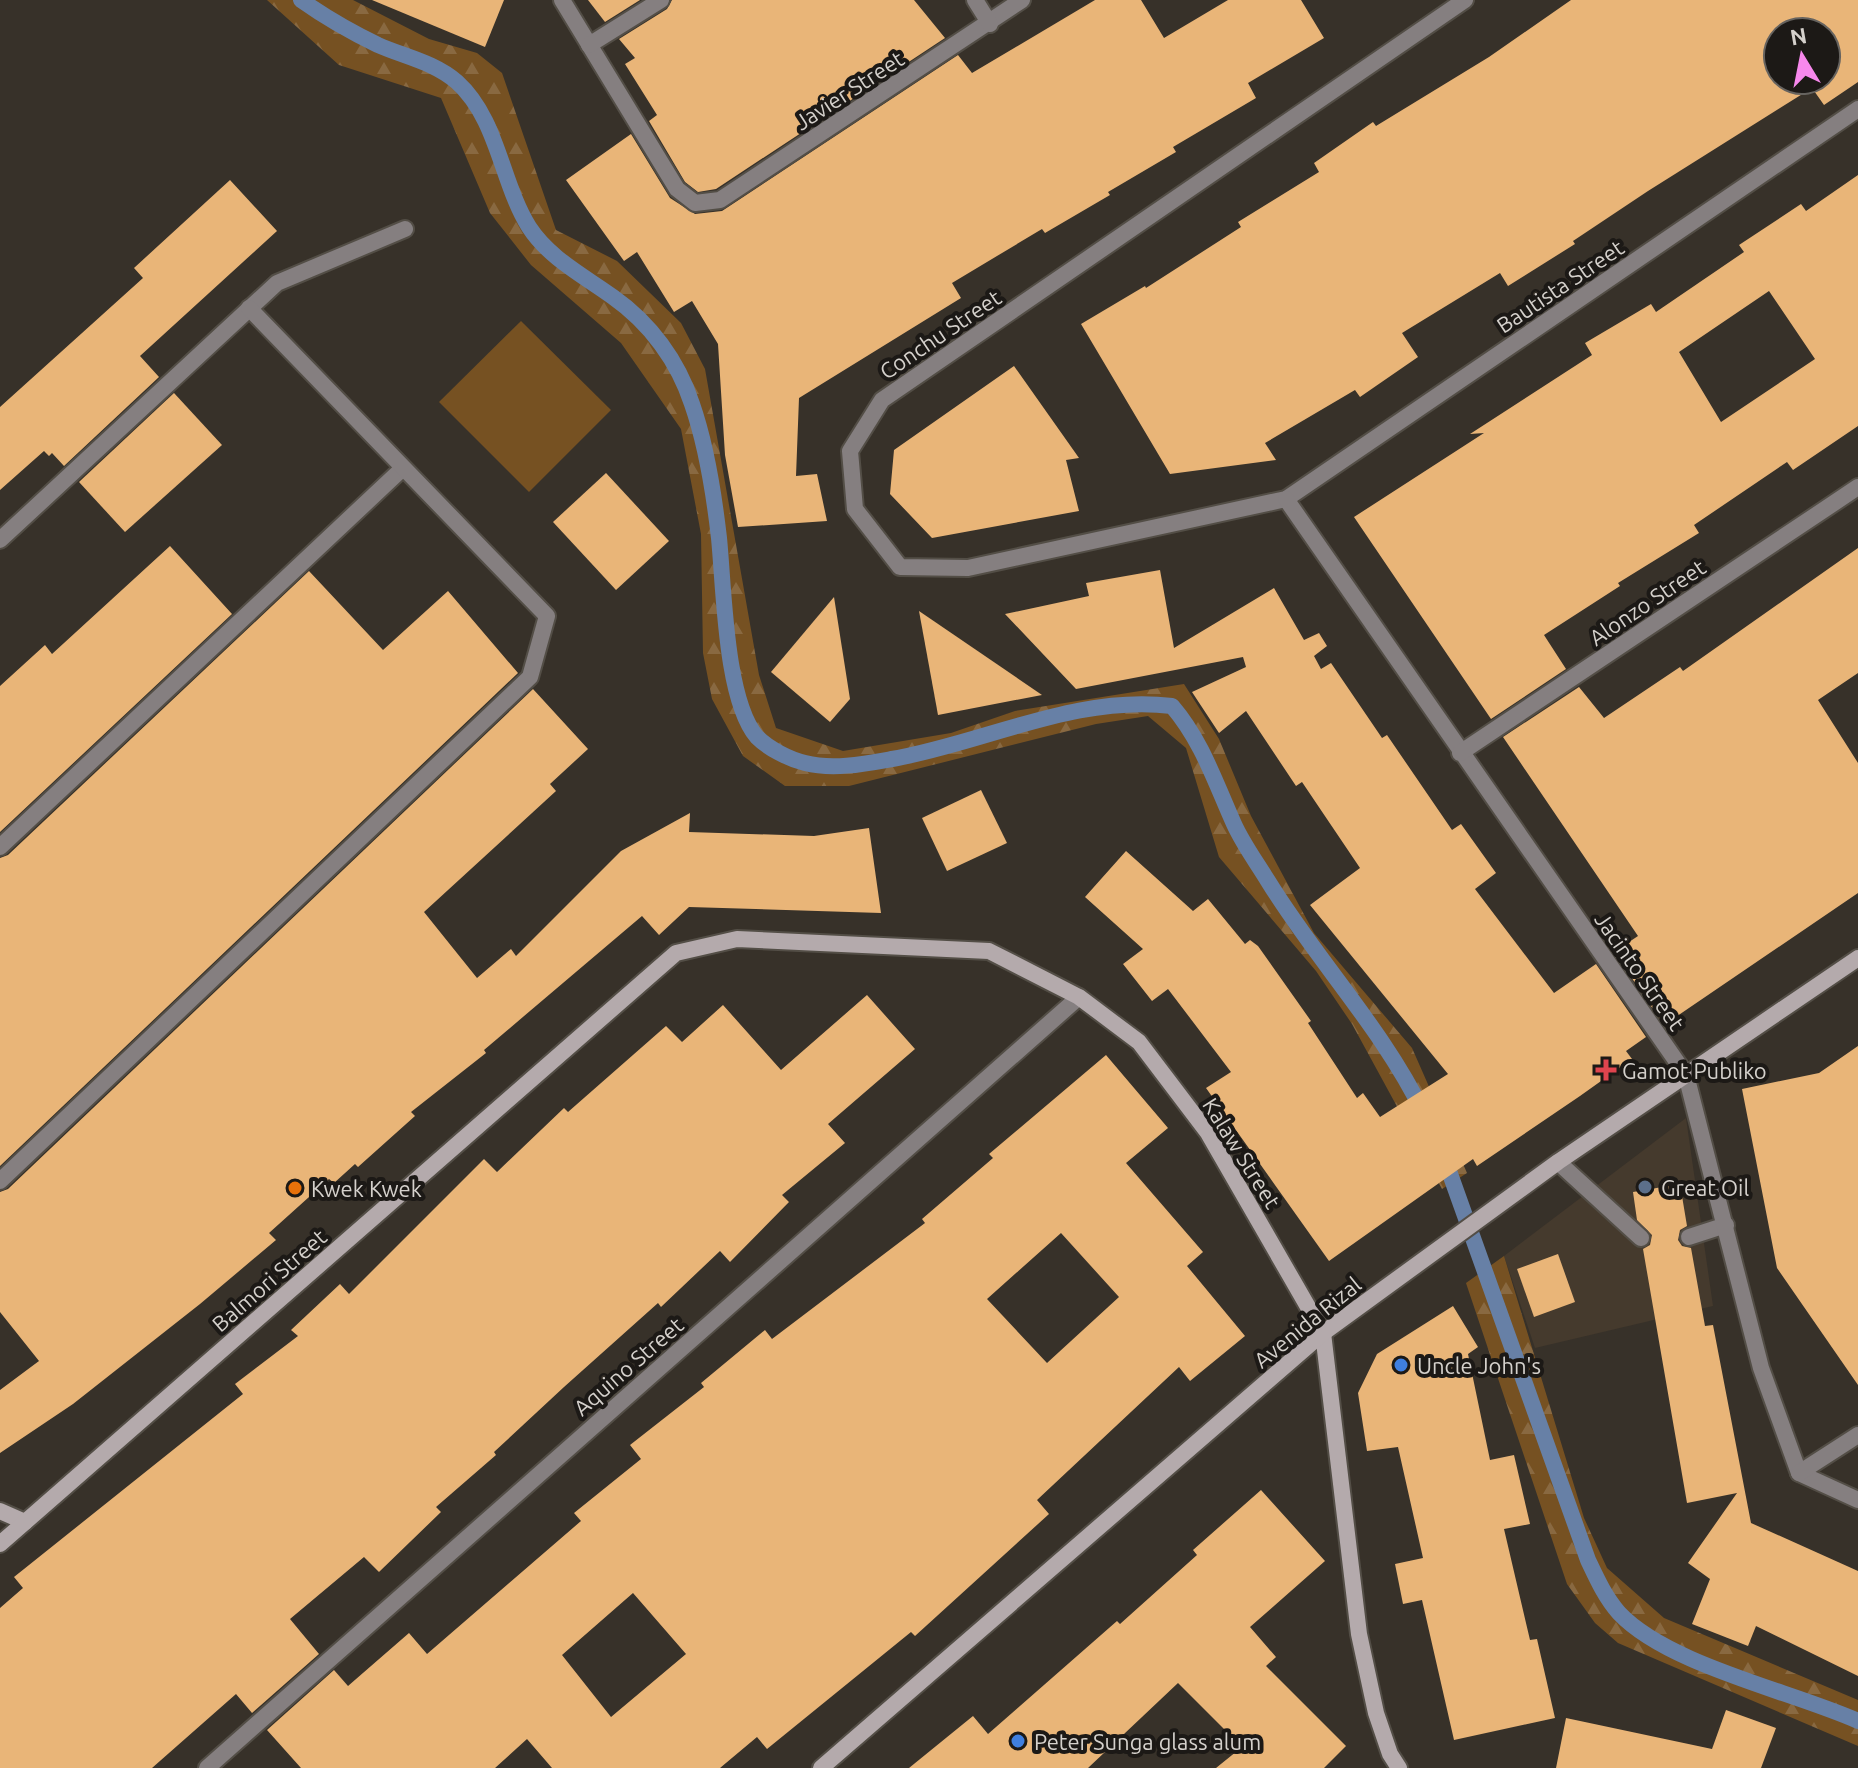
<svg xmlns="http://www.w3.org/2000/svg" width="1858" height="1768" font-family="Ubuntu,sans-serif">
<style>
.built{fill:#453a2d}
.forest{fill:url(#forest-firs)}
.pitch{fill:#765122}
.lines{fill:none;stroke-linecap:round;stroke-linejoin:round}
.stream{stroke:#6780a6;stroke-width:16}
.building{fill:#e9b578;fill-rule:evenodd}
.service-casing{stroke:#534e46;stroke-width:20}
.minor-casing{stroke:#534e46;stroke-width:20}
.secondary-casing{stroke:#534e46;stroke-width:20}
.service{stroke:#857f80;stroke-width:16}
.minor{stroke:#857f80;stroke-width:16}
.secondary{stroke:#b4aaac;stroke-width:16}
.health-dot{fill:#e0444e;stroke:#1c1916;stroke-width:3}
.service-dot{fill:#5c6f8a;stroke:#1c1916;stroke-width:3}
.food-dot{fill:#e8710a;stroke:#1c1916;stroke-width:3}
.shop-dot{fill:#3f7fe0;stroke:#1c1916;stroke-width:3}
.labels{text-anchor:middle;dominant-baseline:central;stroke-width:8;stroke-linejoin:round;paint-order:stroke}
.street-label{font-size:22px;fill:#d5d1cc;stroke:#1c1916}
.poi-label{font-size:22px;fill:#d5d1cc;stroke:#1c1916;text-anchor:start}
</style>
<defs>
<pattern id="forest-firs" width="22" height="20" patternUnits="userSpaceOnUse" patternTransform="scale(2)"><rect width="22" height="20" fill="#765122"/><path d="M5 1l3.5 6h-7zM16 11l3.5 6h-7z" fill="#896941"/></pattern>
</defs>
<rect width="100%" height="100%" fill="#373129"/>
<path class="built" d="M1686,1118L1713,1306L1535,1348L1504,1256Z"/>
<g class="forest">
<path d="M267,0H353L429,39L477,53L502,73L556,230L617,261L681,323L705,369L759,675L776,728L843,751L951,733L1015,711L1184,684L1219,739L1251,816L1314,933L1412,1048L1467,1173L1442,1189L1352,1024L1316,971L1219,857L1186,748L1148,716L1096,724L849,786H785L743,756L712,699L703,653L701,534L681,429L621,343L531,265L490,213L441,98L339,65Z"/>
<path d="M1504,1256L1584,1518L1607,1568L1664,1618L1858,1700V1746L1618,1643L1595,1623L1567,1584L1466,1283Z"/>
</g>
<path class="pitch" d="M521,321L611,410L529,492L439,402Z"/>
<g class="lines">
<g class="stream">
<path d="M301,0C325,17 351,32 378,45C405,57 434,62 457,82C498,119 501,182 529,227C549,258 584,276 613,297C650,323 678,361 692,404C707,447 714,494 719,538C724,587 725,700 757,737C769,749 789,759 805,763C833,770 864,764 892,759C984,743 1077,694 1172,706C1202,741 1215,782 1234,824C1243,844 1257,863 1268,881C1317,961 1383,1029 1424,1114"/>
<path d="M1444,1157L1588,1560C1597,1579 1605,1597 1619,1613C1668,1665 1791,1691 1858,1721"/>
</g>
</g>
<g class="building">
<path d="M372,0H504L485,47Z"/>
<path d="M588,0H640L605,22Z"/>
<path d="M672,0H914L945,38L716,189L698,192L685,182L649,121L657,115L625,64L635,58L619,39L667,9Z"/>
<path d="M1095,0H1141L1164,38L1228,0H1301L1324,38L1248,83L1256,98L1173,147L1176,152L1108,192L1110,195L1045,233L1042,229L952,283L961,298L799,398L796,476L817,474L827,521L738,527L725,455L718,344L692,301L674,312L637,252L624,261L566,180L631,134L670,198L695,214L722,211L958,55L972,73Z"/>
<path d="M1571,0H1858V82L1824,105L1812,88L1648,191L1573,241L1575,244L1508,286L1500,273L1402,333L1418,357L1360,397L1355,390L1265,443L1276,460L1170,474L1081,324L1145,286L1146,288L1241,227L1238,222L1319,172L1314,163L1373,122L1376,126L1489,57ZM1778,32H1826V80H1778Z"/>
<path d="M1858,175V426L1793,470L1787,462L1694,525L1699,533L1618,583L1620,586L1544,635L1566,669L1491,719L1354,517L1484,433L1470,434L1592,355L1585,343L1651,304L1656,312L1744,252L1739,245L1801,204L1806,211ZM1769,291L1815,359L1721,422L1679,352Z"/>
<path d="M230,180L277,231L140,356L159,377L64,466L52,453L49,456L44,451L0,490V407L143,278L134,268Z"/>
<path d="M1014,366L1079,458L1066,460L1079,511L932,538L890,494L894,450Z"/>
<path d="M174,393L222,445L125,532L79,482Z"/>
<path d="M606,473L669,541L616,590L553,522Z"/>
<path d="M170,546L232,614L0,832V686L45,645L52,654Z"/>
<path d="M1858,548V673L1818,700L1858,763V893L1664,1025L1614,952L1638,936L1503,737L1579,687L1604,718L1680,667L1683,671Z"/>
<path d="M1160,570L1174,648L1274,588L1304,640L1319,633L1327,646L1314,656L1321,669L1331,663L1382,738L1387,735L1452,830L1461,824L1496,873L1475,889L1554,993L1596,964L1646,1037L1626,1051L1632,1059L1580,1096L1477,1166L1473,1159L1329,1261L1206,1088L1231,1072L1168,989L1152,1001L1123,964L1143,949L1085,897L1126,851L1193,911L1208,899L1245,944L1250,940L1258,946L1311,1021L1308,1023L1357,1098L1363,1093L1380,1117L1448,1074L1310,905L1360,868L1302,782L1296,786L1246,711L1219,733L1192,692L1246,667L1243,657L1076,689L1005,614L1089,596L1086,583Z"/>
<path d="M309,571L383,650L448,591L518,673L0,1166V858L8,855Z"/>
<path d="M834,597L850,699L830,722L771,672Z"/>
<path d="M919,611L1042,695L938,715Z"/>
<path d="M533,689L588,749L550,784L556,791L424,912L477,978L511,949L516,956L621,851L690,813L689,832L814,836L869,828L881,913L689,907L659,935L642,916L484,1050L486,1053L411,1112L415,1116L358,1167L355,1164L334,1183L329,1179L269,1233L276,1240L200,1304L73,1404L0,1453V1390L39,1361L0,1312V1192L8,1189Z"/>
<path d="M981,790L1007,843L947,871L922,818Z"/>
<path d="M867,995L915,1049L828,1124L845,1143L782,1195L789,1202L730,1262L720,1251L661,1307L658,1303L564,1387L494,1452L496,1455L436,1507L441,1512L379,1572L364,1557L290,1619L319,1654L252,1713L236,1694L152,1768H0V1608L23,1588L14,1577L243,1394L235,1384L298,1336L291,1330L340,1284L349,1294L484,1159L497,1172L564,1108L568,1112L666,1026L682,1042L723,1005L781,1070Z"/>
<path d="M1858,1046V1385L1777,1268L1742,1089L1819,1073Z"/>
<path d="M1106,1055L1168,1128L1126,1163L1203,1252L1187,1266L1245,1336L1190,1381L1179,1367L1037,1500L1049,1514L915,1636L911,1632L767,1749L757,1737L720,1768H552L527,1739L495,1768H301L267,1730L334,1670L348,1686L409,1633L427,1654L581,1521L574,1513L641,1459L630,1445L704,1387L701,1383L765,1330L772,1339L925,1223L922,1219L993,1158L989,1154ZM1061,1233L1119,1297L1047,1363L987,1299ZM633,1593L686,1654L611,1717L562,1655Z"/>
<path d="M1680,1184L1687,1226L1680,1230L1678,1240L1682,1246L1691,1248L1705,1326L1713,1325L1751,1523L1858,1571V1676L1756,1626L1748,1646L1692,1624L1710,1579L1688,1563L1737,1493L1687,1503L1643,1249L1650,1245L1652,1235L1637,1220L1633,1192Z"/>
<path d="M1558,1254L1575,1302L1534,1317L1517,1269Z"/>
<path d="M1453,1306L1478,1347L1468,1354L1490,1460L1514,1455L1530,1524L1504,1529L1530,1640L1537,1639L1555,1718L1454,1740L1422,1600L1403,1604L1395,1564L1423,1558L1398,1447L1367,1451L1358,1393L1377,1354Z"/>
<path d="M1261,1490L1325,1561L1250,1627L1276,1657L1266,1666L1346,1746L1324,1768H1216L1242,1747L1178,1683L1088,1768H909L973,1716L988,1734L1117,1621L1120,1624L1197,1555L1193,1550Z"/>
<path d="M1726,1710L1776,1728L1761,1768H1556L1566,1718L1712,1749Z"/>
</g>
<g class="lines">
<g class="service-casing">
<g id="service">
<path d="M1558,1162L1641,1238"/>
<path d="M1689,1237L1726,1225"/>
</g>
</g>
<g class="minor-casing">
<g id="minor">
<path d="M562,0L677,189L695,203L720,200L1022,0"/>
<path d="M975,0L990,24"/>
<path d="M1465,0L882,400L850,451L855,509L900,567L968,568L1286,499L1858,109"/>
<path d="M589,45L661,0"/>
<path d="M1286,499L1686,1075L1761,1368L1799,1473L1858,1500"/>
<path d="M0,540L277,283L405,229"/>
<path d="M1460,753L1858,487"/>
<path d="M0,847L403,468"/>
<path d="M0,1181L530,677L547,616L249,308"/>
<path d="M1799,1473L1858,1435"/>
<path d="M207,1768L1079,997"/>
</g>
</g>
<g class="secondary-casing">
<g id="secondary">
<path d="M0,1511L25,1522"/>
<path d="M0,1544L676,953L737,939L989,951L1079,997L1139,1042L1208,1133L1323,1333L1359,1634L1376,1713L1390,1754L1399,1768"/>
<path d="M821,1768L1323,1333L1558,1162L1858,958"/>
</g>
</g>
<use href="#service" class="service"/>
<use href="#minor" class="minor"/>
<use href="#secondary" class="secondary"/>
</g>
<path class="health-dot" d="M1602 1058h8v8h8v8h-8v8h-8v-8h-8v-8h8z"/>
<circle class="service-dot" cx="1645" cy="1187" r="8"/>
<circle class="food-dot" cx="295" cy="1188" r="8"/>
<g class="shop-dot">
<circle cx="1401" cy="1365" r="8"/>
<circle cx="1018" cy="1741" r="8"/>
</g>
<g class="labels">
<g class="street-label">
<text transform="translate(849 90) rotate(-33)">Javier Street</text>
<text transform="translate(1560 286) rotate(-34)">Bautista Street</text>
<text transform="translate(940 334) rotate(-34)">Conchu Street</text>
<text transform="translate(1647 602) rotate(-34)">Alonzo Street</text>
<text transform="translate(1640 971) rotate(55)">Jacinto Street</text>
<text transform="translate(1242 1153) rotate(58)">Kalaw Street</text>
<text transform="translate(269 1280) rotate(-41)">Balmori Street</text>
<text transform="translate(1307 1322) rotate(-39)">Avenida Rizal</text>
<text transform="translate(628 1366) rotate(-41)">Aquino Street</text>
</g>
<g class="poi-label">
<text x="1622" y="1070">Gamot Publiko</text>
<text x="1661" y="1187">Great Oil</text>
<text x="311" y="1188">Kwek Kwek</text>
<text x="1417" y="1365">Uncle John's</text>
<text x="1034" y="1741">Peter Sunga glass alum</text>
</g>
</g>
<g transform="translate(1802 56) rotate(350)"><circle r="38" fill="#1c1916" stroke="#66635f" stroke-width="2"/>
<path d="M0-6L14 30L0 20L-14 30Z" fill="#f788ec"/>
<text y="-12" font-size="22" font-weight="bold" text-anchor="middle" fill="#d5d1cc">N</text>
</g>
</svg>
